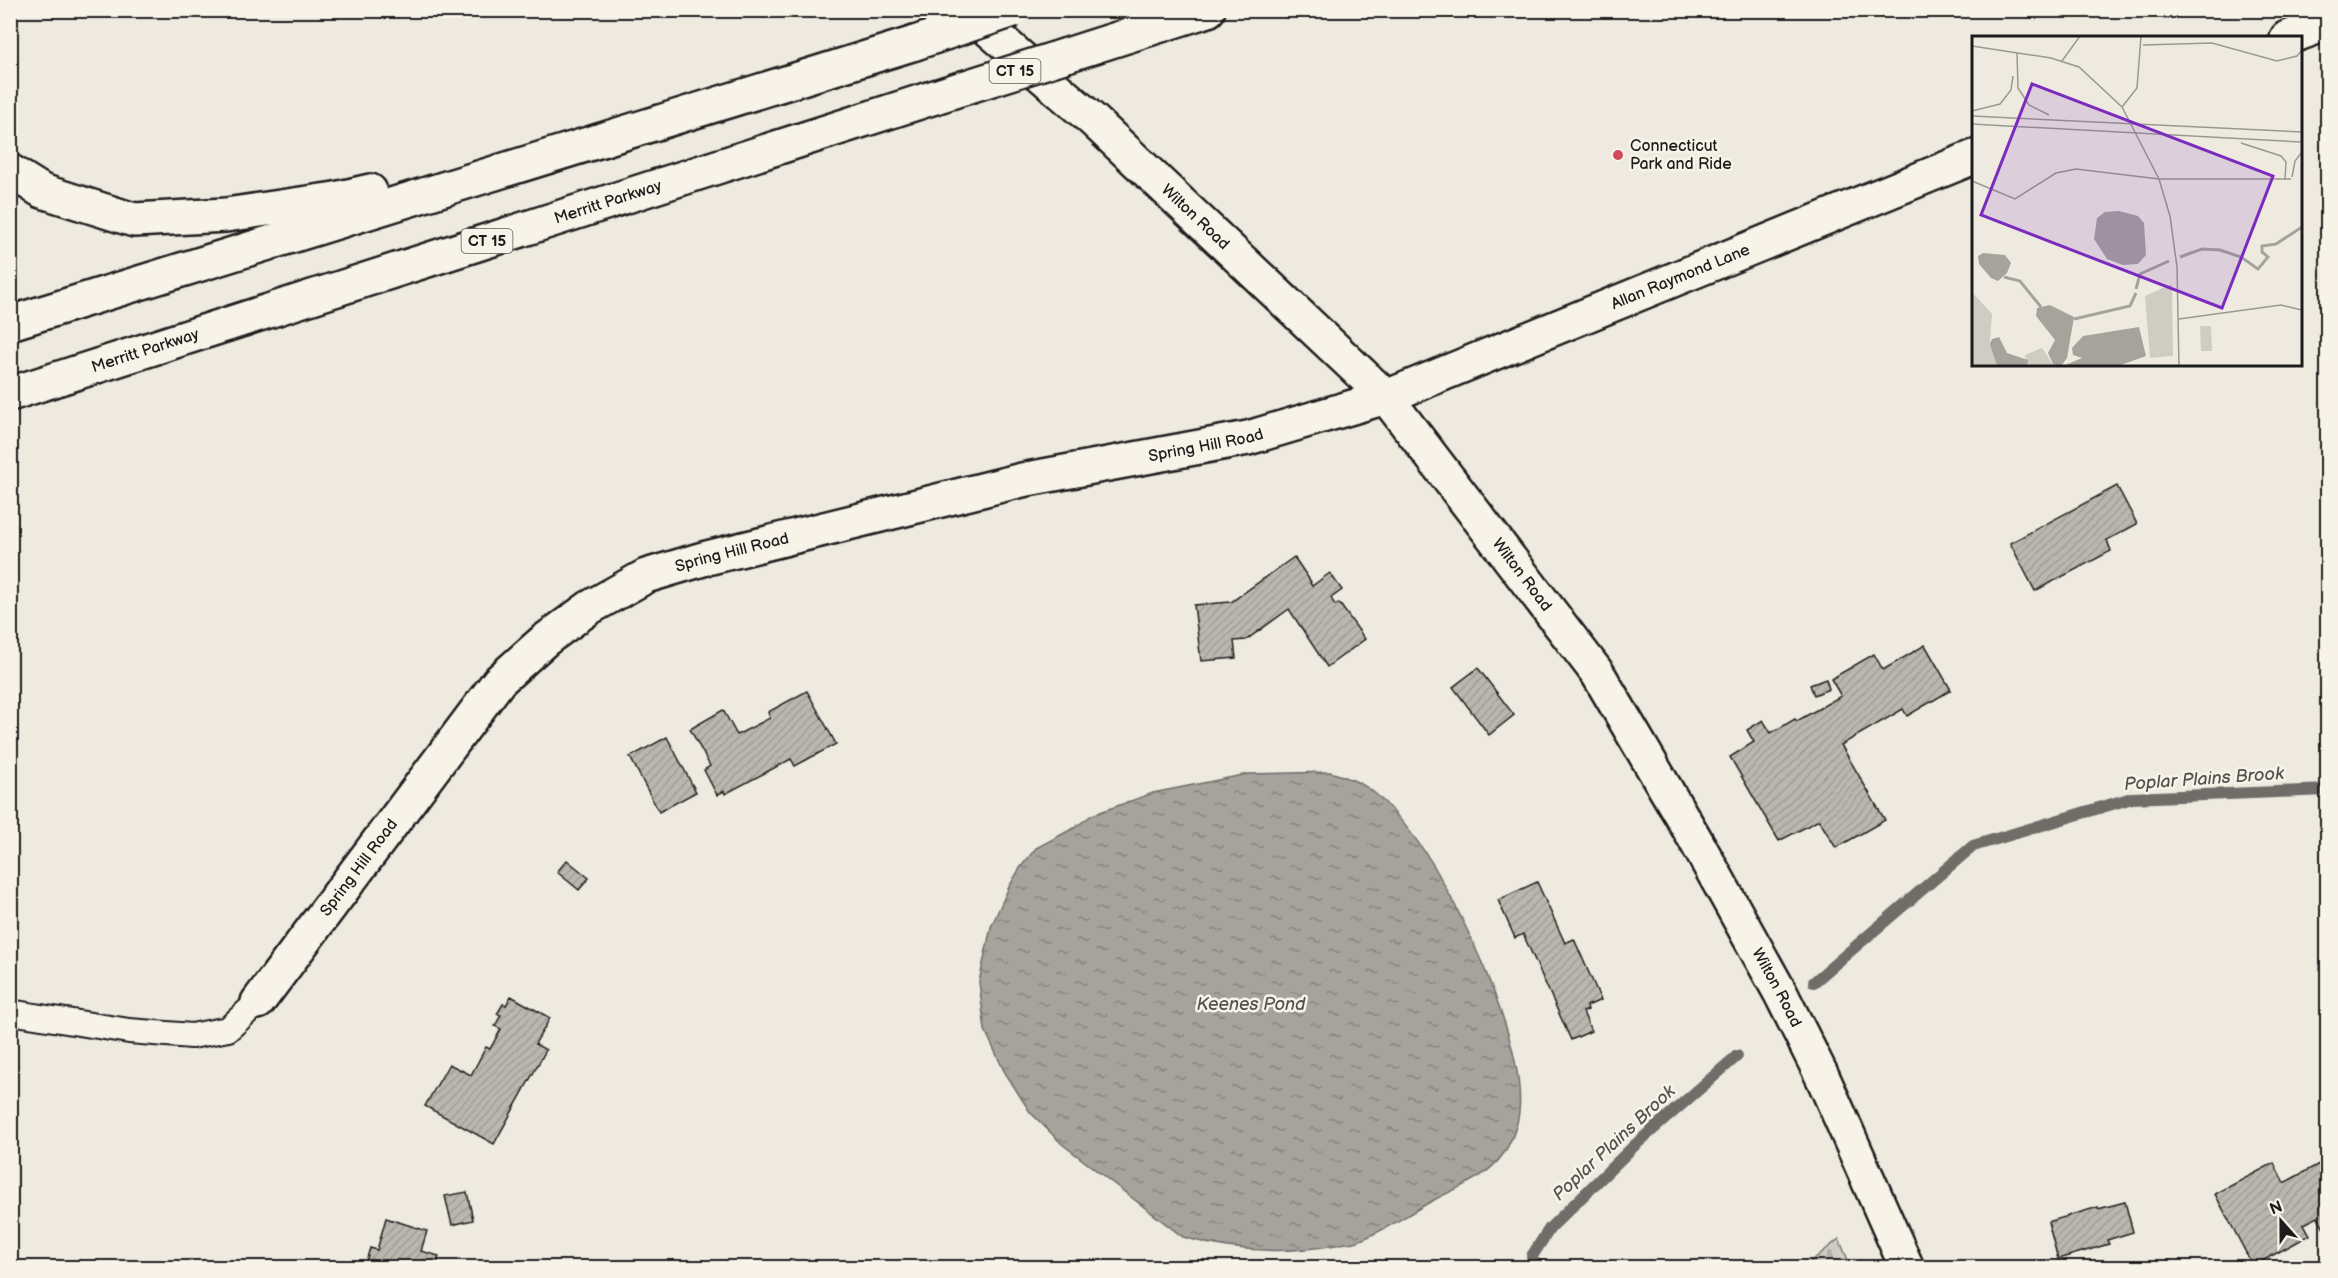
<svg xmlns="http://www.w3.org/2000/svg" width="2338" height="1278" font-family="'Balsamiq Sans',sans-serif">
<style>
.cemetery{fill:url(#cemetery-stones);stroke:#767470;stroke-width:1.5}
.water{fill:url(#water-ripples);stroke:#6f6d69;stroke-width:1.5}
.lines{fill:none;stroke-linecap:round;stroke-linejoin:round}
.stream{stroke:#6f6d69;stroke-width:12}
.building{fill:url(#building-hatch);stroke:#1c1c1c;stroke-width:1.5}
.service-casing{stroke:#1c1c1c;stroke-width:28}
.minor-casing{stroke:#1c1c1c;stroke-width:38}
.secondary-casing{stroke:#1c1c1c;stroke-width:38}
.motorway-casing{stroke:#1c1c1c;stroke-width:38}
.service{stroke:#f7f3e8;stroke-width:24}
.minor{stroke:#f7f3e8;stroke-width:33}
.secondary{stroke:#f7f3e8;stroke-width:33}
.motorway{stroke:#f7f3e8;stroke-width:33}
.motorway-bridge-casing{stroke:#1c1c1c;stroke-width:38;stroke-linecap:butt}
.motorway-bridge{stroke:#f7f3e8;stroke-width:33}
.poi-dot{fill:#d1495b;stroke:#f7f3e8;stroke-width:2}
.labels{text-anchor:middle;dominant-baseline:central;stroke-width:5;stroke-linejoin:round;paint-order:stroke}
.shield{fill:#f7f3e8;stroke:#5e5c59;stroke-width:1.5}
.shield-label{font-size:15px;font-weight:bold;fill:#1c1c1c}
.poi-label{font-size:16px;fill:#1c1c1c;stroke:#f7f3e8;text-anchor:start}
.street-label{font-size:16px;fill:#1c1c1c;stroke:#f7f3e8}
.water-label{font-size:18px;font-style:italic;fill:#535250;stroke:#f7f3e8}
.inset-river{fill:none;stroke:#a6a39d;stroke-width:3}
.inset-road{fill:none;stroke:#9a9892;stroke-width:1.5}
.view{fill:#7b2cbf;fill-opacity:0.15;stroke:#7b2cbf;stroke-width:3}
.inset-edge{fill:none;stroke:#1c1c1c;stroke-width:3}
</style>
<defs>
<pattern id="cemetery-stones" width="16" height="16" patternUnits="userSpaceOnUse" patternTransform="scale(1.5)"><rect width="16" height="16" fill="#cfccc3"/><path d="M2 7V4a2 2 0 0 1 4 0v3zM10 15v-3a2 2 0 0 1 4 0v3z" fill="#b1afa7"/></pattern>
<pattern id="water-ripples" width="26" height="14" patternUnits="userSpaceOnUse" patternTransform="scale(1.5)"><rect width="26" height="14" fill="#a6a39d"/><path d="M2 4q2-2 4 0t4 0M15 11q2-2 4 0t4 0" fill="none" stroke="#86847f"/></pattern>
<pattern id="building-hatch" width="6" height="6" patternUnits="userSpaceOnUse" patternTransform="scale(1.5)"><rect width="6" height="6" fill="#bab7af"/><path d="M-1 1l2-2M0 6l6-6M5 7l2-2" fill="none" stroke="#9f9d96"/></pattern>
</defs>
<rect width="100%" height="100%" fill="#eeeae0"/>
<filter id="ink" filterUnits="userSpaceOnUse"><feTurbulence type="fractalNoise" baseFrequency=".0167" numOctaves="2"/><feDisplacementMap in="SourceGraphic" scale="12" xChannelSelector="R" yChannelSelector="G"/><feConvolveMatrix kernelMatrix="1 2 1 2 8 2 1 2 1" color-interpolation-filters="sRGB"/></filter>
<g filter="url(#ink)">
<path class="cemetery" d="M1839,1239L1851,1267H1804Z"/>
<path class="water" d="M1330,772C1344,776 1356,780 1368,788C1392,805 1425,849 1439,875C1470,931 1533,1061 1517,1123C1504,1172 1474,1179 1434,1200C1411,1212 1383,1232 1358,1241C1352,1243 1343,1243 1336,1245C1285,1254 1233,1252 1183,1237L1062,1144L1030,1112L1004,1071L985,1030L979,982L991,927L1009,887L1020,868L1036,848L1074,828L1092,815L1153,793L1248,774Z"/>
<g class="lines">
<g class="stream">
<path d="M1814,982L1973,846L2132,798L2328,790"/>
<path d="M1534,1268L1532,1256L1550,1228L1634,1146L1737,1056"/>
</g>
</g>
<g class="building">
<path d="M2117,486L2137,524L2107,540L2111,551L2035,591L2010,543Z"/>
<path d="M1294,557L1311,582L1310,583L1312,586L1330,573L1342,590L1331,598L1335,605L1339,603L1365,639L1327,667L1289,609L1246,640L1234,641L1236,658L1201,661L1194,605L1231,602Z"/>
<path d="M1925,645L1951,690L1907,716L1903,709L1841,745L1885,820L1836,848L1819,820L1779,841L1730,757L1754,742L1747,730L1763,720L1771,733L1795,719L1797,721L1841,696L1831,679L1874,654L1883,670Z"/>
<path d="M1478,668L1514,715L1489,735L1453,687Z"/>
<path d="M1826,679L1829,689L1814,695L1810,685Z"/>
<path d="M807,691L836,744L795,766L791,759L725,794L724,791L717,795L704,770L710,766L690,729L723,710L737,735L770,718L768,712Z"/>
<path d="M667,737L696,792L659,812L630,757Z"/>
<path d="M567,860L589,878L579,890L557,872Z"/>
<path d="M1537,882L1565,943L1574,939L1601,1000L1587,1006L1588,1010L1583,1012L1591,1031L1571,1040L1523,934L1515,938L1498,900Z"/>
<path d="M511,996L550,1018L535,1044L546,1050L494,1144L425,1106L449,1064L471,1075L486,1047L490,1049L501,1029L495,1026L501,1015L497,1014L503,1004L506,1005Z"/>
<path d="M2328,1159V1235L2318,1217L2304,1224L2310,1235L2253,1266L2215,1194L2274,1163L2284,1183Z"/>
<path d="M467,1192L473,1220L452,1225L445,1196Z"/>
<path d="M2125,1202L2133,1232L2107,1240L2109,1244L2058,1259L2048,1222L2098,1207V1209Z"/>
<path d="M386,1218L427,1231L421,1251L439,1256L436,1268H364L370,1248L377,1250Z"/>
</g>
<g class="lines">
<g class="service-casing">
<path id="service" d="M10,1012L129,1031L192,1036L228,1029L258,1002"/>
</g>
<g class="minor-casing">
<g id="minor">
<path id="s1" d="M258,1002L499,681L545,640L589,608L646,576L703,559L1022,480L1248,438L1386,397"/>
</g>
</g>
<g class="secondary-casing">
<g id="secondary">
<path id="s2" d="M966,10L1094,121L1386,397L1598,674L1695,839L1781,994L1823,1078L1907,1268"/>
<path d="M2287,38L2328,23"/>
<path id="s3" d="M1386,397L1974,157"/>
</g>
</g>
<g class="motorway-casing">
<g id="motorway">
<path d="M1067,55L1208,10"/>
<path d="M10,171L42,191L134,220L226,215L335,199L370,191"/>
<path d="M10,323L915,43"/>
<path id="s4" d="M10,394L963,88"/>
</g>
</g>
<use href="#service" class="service"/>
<use href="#minor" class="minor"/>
<use href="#secondary" class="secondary"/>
<use href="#motorway" class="motorway"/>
<g class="motorway-bridge-casing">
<g id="motorway-bridge">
<path d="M915,43L1013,10"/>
<path d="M963,88L1067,55"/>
</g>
</g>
<use href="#motorway-bridge" class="motorway-bridge"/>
</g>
</g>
<circle class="poi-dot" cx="1618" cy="155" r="6"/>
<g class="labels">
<g class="shield">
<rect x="989.5" y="59" width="51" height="24" rx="4.5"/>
<rect x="461.5" y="229" width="51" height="24" rx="4.5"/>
</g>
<g class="shield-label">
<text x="1015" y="71">CT 15</text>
<text x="487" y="241">CT 15</text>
</g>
<g class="poi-label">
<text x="1630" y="146">Connecticut<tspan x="1630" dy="18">Park and Ride</tspan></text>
</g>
<g class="street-label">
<text stroke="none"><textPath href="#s4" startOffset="628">Merritt Parkway</textPath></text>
<text stroke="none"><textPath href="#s2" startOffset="309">Wilton Road</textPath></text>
<text stroke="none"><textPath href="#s3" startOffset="318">Allan Raymond Lane</textPath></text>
<text stroke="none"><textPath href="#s4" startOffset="142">Merritt Parkway</textPath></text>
<text stroke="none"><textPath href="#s1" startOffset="1158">Spring Hill Road</textPath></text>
<text stroke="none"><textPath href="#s1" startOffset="672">Spring Hill Road</textPath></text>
<text stroke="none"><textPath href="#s2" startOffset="795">Wilton Road</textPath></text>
<text stroke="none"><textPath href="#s1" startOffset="168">Spring Hill Road</textPath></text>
<text stroke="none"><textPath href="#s2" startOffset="1281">Wilton Road</textPath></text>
</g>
<g class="water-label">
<text transform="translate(2204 779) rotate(-4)">Poplar Plains Brook</text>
<text x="1251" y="1004">Keenes Pond</text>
<text transform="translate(1614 1143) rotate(-43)">Poplar Plains Brook</text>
</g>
</g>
<g transform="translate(1972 36)">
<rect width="330" height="330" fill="#eeeae0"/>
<path d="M228,290H239L240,315H229Z" fill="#cfccc3"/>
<path d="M0,256L20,278L18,305L25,330H0ZM70,312L82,330H55L53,319Z" fill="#cfccc3"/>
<path d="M200,248L201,320L178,322L173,260Z" fill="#cfccc3"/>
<path d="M147,175L166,180L172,187L174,219L166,228L151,229L135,223L122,203L125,182L133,176ZM11,217L33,219L39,227L35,237L26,245L19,242L7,228L6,220ZM78,269L102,281L95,322L89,330H82L76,317L83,304L64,280L65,272ZM167,291L174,320L146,330H91L110,322L101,319L100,312L111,300ZM27,301L35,317L56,324L55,330H25L18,308L20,303Z" fill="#a6a39d"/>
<path class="inset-river" d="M208,221L230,213L248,214L269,221L286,233L296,221L290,216V210L304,208L330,191M32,241L48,245L69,271M164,253L168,238L197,225M102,283L158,270L164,257"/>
<path class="inset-road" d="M171,9L240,7L305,25L325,20L330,14M0,10L79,22L107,31L150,71L187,143L198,180L205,231L207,330M45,17L46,52L57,69L77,79M90,25L108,0M150,71L165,52L169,0M0,75L28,68L39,54L41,40M0,80L330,96M0,88L330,106M269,107L309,120L314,126L313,143M320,141L323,125L330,116M187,143H319M0,145L43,163L84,137L104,133L187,143M207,283L309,269L330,274"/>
<path class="view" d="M60,48L301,140L250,272L9,179Z"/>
<rect width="330" height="330" class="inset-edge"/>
</g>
<rect width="2338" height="1278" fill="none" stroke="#f7f3e8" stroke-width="36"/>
<rect x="18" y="18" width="2302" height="1242" fill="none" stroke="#1c1c1c" stroke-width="2" filter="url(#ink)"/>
<g transform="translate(2281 1221) rotate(339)" stroke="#f7f3e8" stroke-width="4.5" paint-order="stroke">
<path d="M0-4.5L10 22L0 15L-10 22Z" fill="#1c1c1c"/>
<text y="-9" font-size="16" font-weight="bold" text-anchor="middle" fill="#1c1c1c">N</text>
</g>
</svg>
